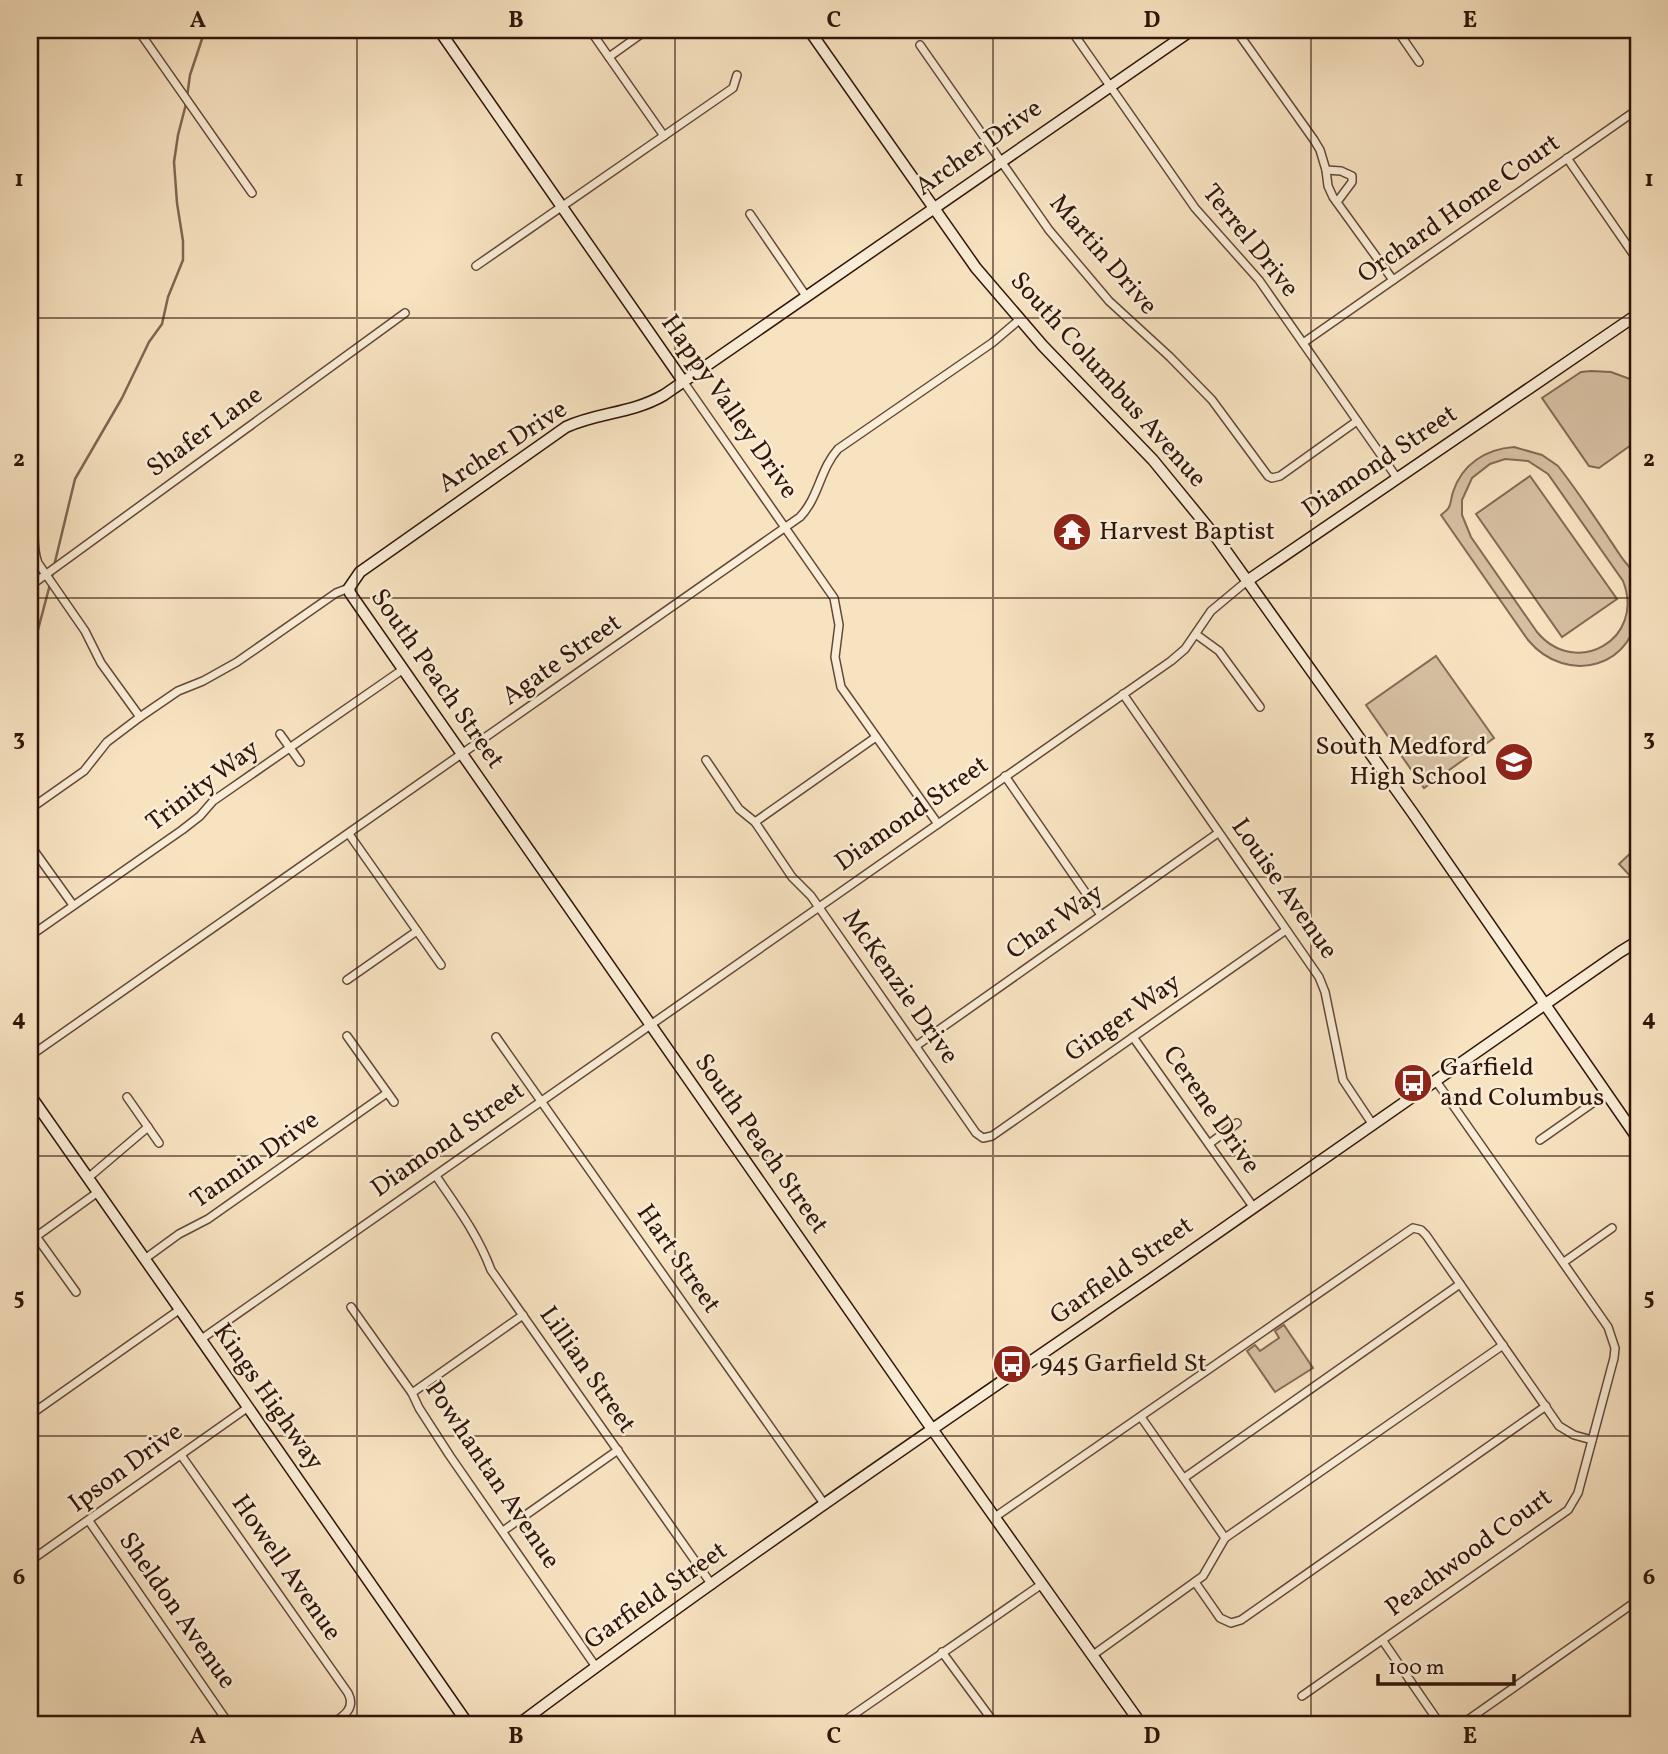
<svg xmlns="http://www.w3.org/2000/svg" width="1668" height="1754" font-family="Vollkorn,serif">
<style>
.green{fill:#d6c0a2;stroke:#846a56;stroke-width:2;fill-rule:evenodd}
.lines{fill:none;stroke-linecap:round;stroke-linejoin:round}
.stream{stroke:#806753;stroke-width:2.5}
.street-casing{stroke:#634838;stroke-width:10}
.secondary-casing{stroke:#31150a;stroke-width:13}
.street{stroke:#faedd7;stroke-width:7}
.secondary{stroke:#faedd7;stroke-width:10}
.grid{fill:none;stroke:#31150a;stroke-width:2;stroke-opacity:0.55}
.labels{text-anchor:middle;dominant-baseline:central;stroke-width:5;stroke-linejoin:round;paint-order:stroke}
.street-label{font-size:26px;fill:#31150a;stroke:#faedd7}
.poi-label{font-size:26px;fill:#31150a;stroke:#faedd7;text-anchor:start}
.neatline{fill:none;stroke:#31150a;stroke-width:2.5}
.grid-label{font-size:23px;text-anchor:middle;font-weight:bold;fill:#31150a}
</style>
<rect width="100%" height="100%" fill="#f8e3c1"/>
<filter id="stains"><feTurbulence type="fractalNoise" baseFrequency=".00286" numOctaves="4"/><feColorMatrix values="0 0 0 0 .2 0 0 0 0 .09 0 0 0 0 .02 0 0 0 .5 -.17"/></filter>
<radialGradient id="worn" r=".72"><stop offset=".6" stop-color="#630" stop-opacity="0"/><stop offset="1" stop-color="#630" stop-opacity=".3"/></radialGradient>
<g class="green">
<path d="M1591,371L1611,372L1638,382V440L1599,468L1589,466L1542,398L1581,372Z"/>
<path d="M1514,447L1542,455L1558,466C1580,494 1600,525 1620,555C1625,563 1636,573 1638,582C1640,588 1638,597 1638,604C1638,667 1567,687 1528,640L1441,515C1453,506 1449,505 1453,492C1462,464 1486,449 1514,447ZM1505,459L1528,461L1548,474L1623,581C1646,639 1576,679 1537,632L1471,537L1462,515V500L1472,478L1490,464Z"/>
<path d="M1530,476L1617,599L1562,637L1476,514Z"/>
<path d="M1436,656L1494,738L1424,788L1366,705Z"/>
<path d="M1638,846V875L1633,879L1619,864Z"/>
<path d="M1284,1325L1313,1368L1275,1392L1247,1351L1255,1345L1260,1351L1279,1338L1275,1331Z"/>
</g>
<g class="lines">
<g class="stream">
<path d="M187,97L190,75L205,30"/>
<path d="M54,566L75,479L122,398L149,342L162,324L168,297L183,260V241L177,203L174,162L178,135L186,104"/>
<path d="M30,660L53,573"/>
</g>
<g class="street-casing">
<g id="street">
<path d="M138,30L252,193"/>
<path d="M590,30L664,136"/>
<path d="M1071,30L1195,208L1259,280L1397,478"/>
<path d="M1236,30L1314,140L1320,150L1326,170L1341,171L1352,176V182L1337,202"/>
<path d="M1397,30L1419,62"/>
<path d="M920,45L1049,230L1109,301L1170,357L1212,400L1268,476L1272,478L1280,476L1357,421"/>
<path d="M609,57L644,32"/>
<path d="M1567,158L1638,261"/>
<path d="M1326,170L1328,186L1333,197L1393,280"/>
<path d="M750,214L806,296"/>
<path d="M476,266L733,88L737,75"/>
<path d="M1303,343L1638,109"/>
<path d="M683,381L834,598L839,625L835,657L841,687L938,824"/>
<path d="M30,504C38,524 30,543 38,563L85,631L101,663L140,717"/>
<path d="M30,586L405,313"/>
<path d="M1197,635L1219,651L1260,707"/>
<path d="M1123,694L1319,977L1325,992L1343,1080L1373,1125"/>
<path d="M280,734L300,762"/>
<path d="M706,760L739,809L755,822L792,877L811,896L976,1133L983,1138L992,1136L1286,930"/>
<path d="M1005,776L1101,915"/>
<path d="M30,809L84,771L107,742L140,717L178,691L203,681L237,662L336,593L349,588"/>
<path d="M755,822L876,737"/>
<path d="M349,834L441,965"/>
<path d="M30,845L73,905"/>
<path d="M30,936L182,830L200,816L213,801L402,670"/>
<path d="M347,980L417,931"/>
<path d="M347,1036L394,1102"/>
<path d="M496,1037L825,1505"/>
<path d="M1133,1037L1254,1208"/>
<path d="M916,1046L1218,833"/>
<path d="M30,1056L800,517C819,497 820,469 838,449L992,343L1019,320"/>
<path d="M127,1097L159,1143"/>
<path d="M1540,1140L1607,1093"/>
<path d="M1209,1144L1237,1123"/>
<path d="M436,1176C457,1207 478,1235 491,1270L712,1585"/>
<path d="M88,1178L148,1127"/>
<path d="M30,1228L76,1292"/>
<path d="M30,1241L98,1192"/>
<path d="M146,1258L179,1234L208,1219L387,1093"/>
<path d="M1564,1262L1612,1228"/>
<path d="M351,1307L412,1393L419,1408L450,1456L596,1667"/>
<path d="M200,1340L1171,661L1185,649L1211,611L1247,581"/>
<path d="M412,1393L523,1315"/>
<path d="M30,1415L179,1310"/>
<path d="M1141,1417L1225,1538"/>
<path d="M181,1455L348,1693C356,1708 344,1716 332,1724"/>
<path d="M1184,1478L1460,1284"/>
<path d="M995,1517L1413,1228L1421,1230L1426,1235L1559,1426L1574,1435L1592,1440"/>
<path d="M89,1521L229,1724"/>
<path d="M503,1531L618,1450"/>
<path d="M30,1561L247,1408"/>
<path d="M1195,1582L1220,1618L1231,1623L1241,1620L1546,1406"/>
<path d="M1383,1641L1440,1724"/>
<path d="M942,1652L995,1724"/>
<path d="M1093,1655L1203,1576L1225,1538L1503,1345"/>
<path d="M1302,1696L1568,1510L1578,1493L1614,1358L1615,1348L1608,1327L1436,1081"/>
<path d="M840,1724L1042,1584"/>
<path d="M1462,1724L1638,1600"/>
</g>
</g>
<g class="secondary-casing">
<g id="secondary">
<path d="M439,30L683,381"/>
<path d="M809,30L976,268L1043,346L1153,460L1216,537L1412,812L1638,1139"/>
<path d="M1247,581L1638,314"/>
<path d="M30,1095C177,1304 322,1514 468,1724"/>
<path d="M519,1724C726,1569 941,1423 1154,1277C1310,1169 1465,1060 1620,952L1638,941"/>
<path d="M1141,1724L925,1419L350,593L349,588L360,572L566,427C599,412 631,414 664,395L1192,30"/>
</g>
</g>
<use href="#street" class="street"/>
<use href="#secondary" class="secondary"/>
</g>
<path class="grid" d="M357,30V1724M675,30V1724M993,30V1724M1311,30V1724M30,318H1638M30,598H1638M30,877H1638M30,1156H1638M30,1436H1638"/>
<defs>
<g id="temple-disc" transform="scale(2.0125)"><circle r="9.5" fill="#8f2418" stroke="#faedd7"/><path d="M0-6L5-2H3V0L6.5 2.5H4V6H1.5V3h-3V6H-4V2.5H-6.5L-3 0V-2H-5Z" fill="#fff"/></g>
<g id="school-disc" transform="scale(2.0125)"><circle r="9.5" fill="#8f2418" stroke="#faedd7"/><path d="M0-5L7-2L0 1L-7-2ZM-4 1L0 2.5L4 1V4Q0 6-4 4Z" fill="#fff"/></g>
<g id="bus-disc" transform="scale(2.0125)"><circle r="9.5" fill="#8f2418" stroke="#faedd7"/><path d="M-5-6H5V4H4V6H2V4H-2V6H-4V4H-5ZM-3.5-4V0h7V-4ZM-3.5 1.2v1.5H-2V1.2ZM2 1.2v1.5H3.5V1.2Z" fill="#fff"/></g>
</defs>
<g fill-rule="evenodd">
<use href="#temple-disc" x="1072" y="532"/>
<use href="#school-disc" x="1514" y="762"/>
<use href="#bus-disc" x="1413" y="1083"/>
<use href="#bus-disc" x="1012" y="1364"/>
</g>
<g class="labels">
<g class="street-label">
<text transform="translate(979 148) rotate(-35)">Archer Drive</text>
<text transform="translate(1459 209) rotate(-35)">Orchard Home Court</text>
<text transform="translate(1250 241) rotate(51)">Terrel Drive</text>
<text transform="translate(1103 255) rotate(49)">Martin Drive</text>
<text transform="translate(1108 380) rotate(48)">South Columbus Avenue</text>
<text transform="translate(729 407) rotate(55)">Happy Valley Drive</text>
<text transform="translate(205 432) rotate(-36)">Shafer Lane</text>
<text transform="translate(503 447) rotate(-33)">Archer Drive</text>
<text transform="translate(1380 462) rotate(-34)">Diamond Street</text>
<text transform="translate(562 660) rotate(-35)">Agate Street</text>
<text transform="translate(437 679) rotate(55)">South Peach Street</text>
<text transform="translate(203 786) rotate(-37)">Trinity Way</text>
<text transform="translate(912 814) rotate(-35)">Diamond Street</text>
<text transform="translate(1284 889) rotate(55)">Louise Avenue</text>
<text transform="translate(1055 922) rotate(-35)">Char Way</text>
<text transform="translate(900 987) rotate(55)">McKenzie Drive</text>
<text transform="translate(1123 1018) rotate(-35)">Ginger Way</text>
<text transform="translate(1211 1110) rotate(55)">Cerene Drive</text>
<text transform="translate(448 1140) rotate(-35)">Diamond Street</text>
<text transform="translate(761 1144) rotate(55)">South Peach Street</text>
<text transform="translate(255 1160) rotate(-35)">Tannin Drive</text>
<text transform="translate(678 1259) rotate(55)">Hart Street</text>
<text transform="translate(1122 1271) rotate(-35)">Garfield Street</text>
<text transform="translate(587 1370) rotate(55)">Lillian Street</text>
<text transform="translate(268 1397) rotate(55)">Kings Highway</text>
<text transform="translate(126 1468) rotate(-36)">Ipson Drive</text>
<text transform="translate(492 1475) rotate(56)">Powhantan Avenue</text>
<text transform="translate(1469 1553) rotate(-36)">Peachwood Court</text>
<text transform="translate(286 1568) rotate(55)">Howell Avenue</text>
<text transform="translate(656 1596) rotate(-35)">Garfield Street</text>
<text transform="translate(177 1611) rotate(55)">Sheldon Avenue</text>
</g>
<g class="poi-label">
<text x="1099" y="532">Harvest Baptist</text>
<text x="1487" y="747" text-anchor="end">South Medford<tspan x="1487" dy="30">High School</tspan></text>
<text x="1440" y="1068">Garfield<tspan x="1440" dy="30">and Columbus</tspan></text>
<text x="1039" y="1364">945 Garfield St</text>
</g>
</g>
<rect width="1668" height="1754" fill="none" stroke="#f8e3c1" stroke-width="77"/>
<path d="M1378 1674v10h136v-10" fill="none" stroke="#31150a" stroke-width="3.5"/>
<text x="1388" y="1674" font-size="21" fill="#31150a" stroke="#faedd7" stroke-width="5" paint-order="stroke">100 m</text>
<rect x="38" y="38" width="1592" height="1678" class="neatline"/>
<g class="grid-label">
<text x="198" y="27">A</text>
<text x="516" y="27">B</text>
<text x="834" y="27">C</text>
<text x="1152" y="27">D</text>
<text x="1470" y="27">E</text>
<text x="19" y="186">1</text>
<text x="1649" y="186">1</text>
<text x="19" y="466">2</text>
<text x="1649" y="466">2</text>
<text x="19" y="745">3</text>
<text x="1649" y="745">3</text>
<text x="19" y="1025">4</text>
<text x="1649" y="1025">4</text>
<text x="19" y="1304">5</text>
<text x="1649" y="1304">5</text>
<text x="19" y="1584">6</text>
<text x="1649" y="1584">6</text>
<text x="198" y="1743">A</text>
<text x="516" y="1743">B</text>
<text x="834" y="1743">C</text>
<text x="1152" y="1743">D</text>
<text x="1470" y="1743">E</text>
</g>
<rect width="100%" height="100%" filter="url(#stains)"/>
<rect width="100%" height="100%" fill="url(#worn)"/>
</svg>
